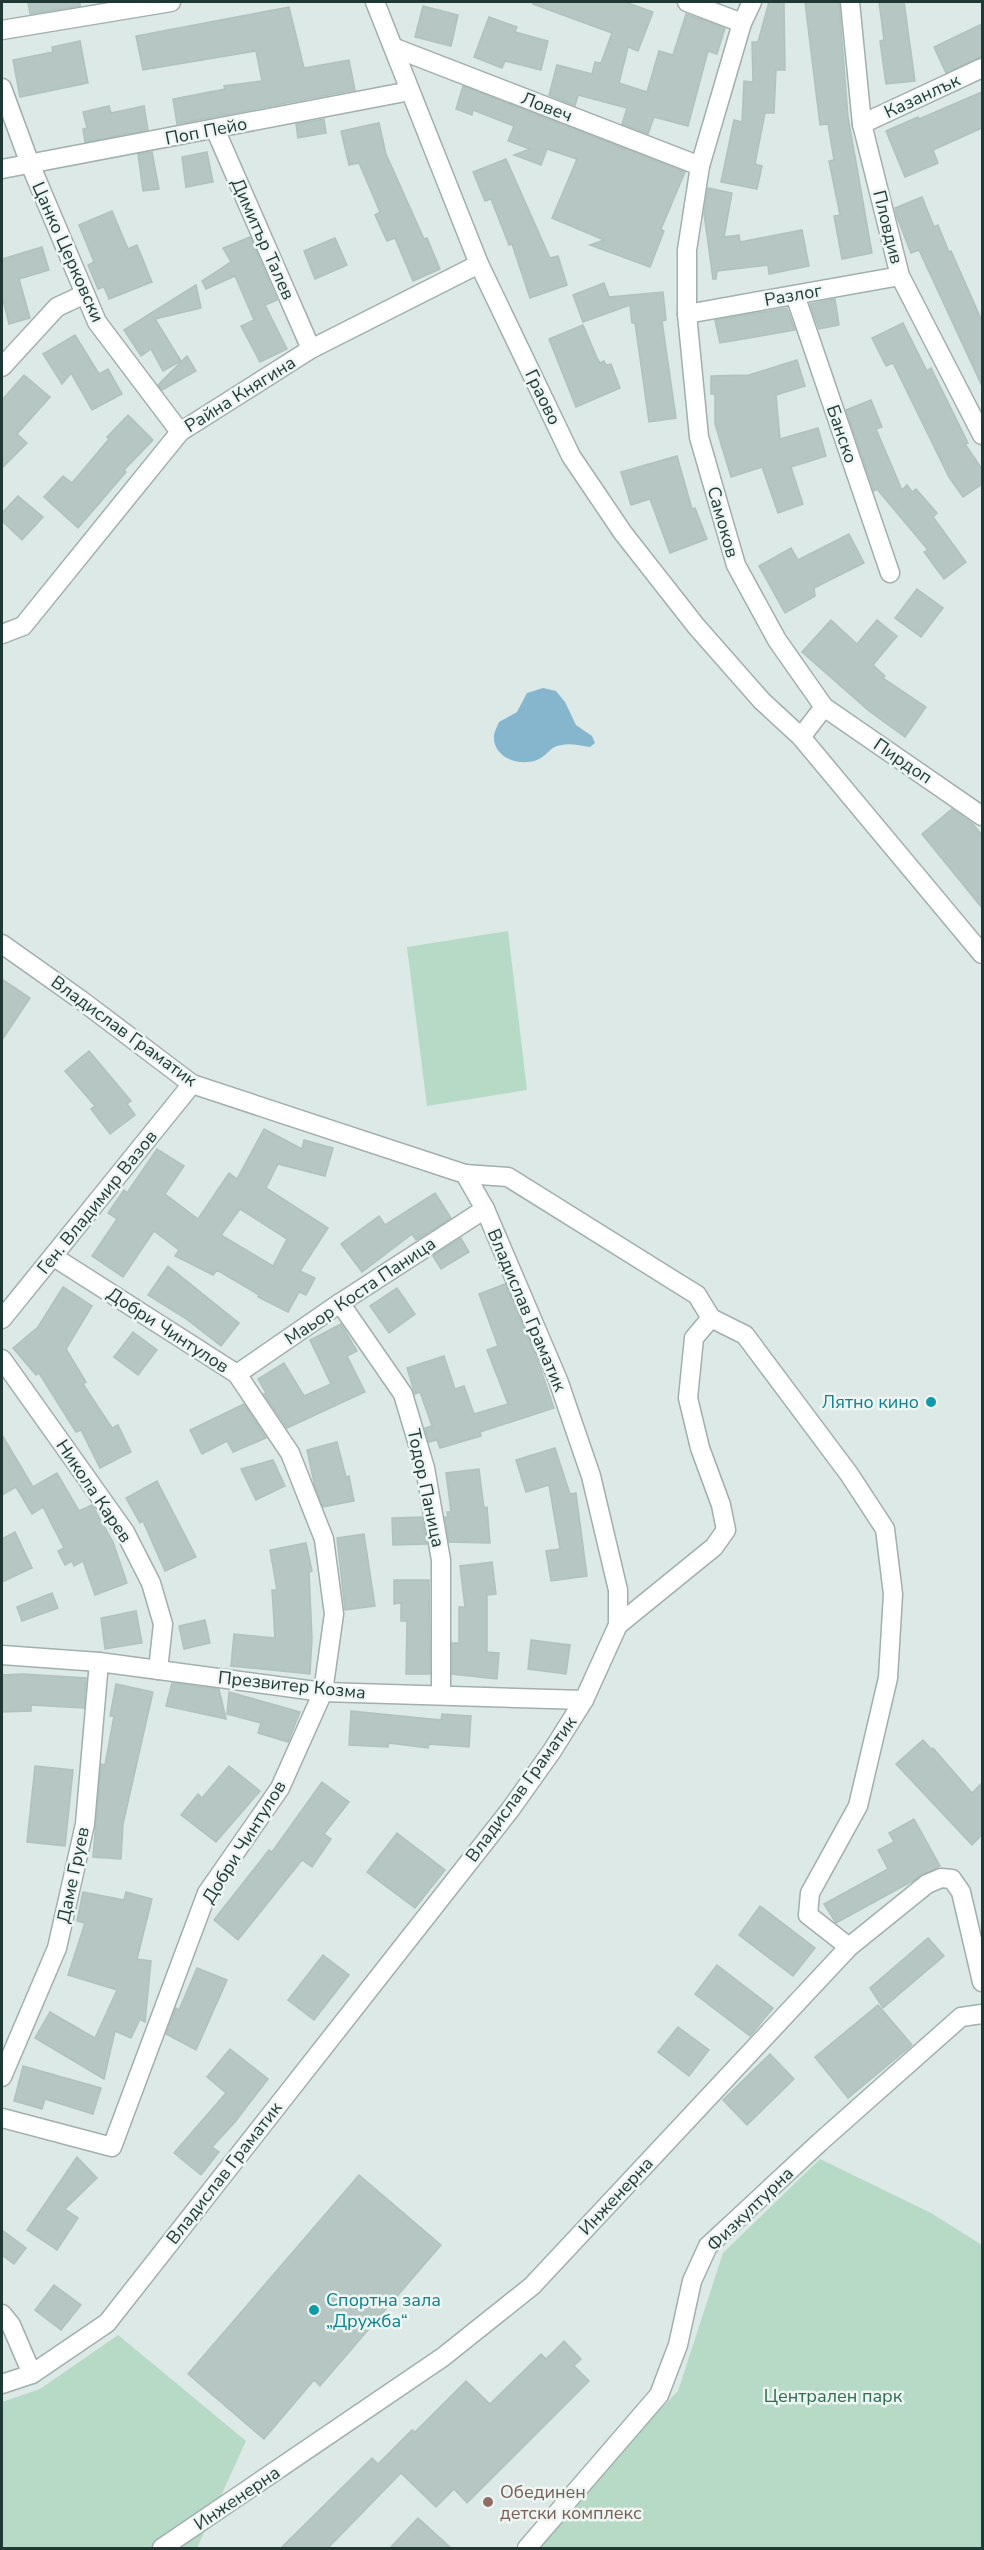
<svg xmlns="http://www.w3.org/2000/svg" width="984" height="2550" font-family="'Nunito Sans',sans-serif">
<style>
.green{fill:#b6dac6}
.water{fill:#85b6ce}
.building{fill:#b6c6c2;stroke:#b0c2be;stroke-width:1.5;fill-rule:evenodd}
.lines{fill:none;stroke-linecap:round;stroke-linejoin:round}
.minor-casing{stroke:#a0b0ad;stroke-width:21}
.minor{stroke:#fff;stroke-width:18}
.culture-dot{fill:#0f9aa8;stroke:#edf6f3;stroke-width:2}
.education-dot{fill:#8d6e63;stroke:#edf6f3;stroke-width:2}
.labels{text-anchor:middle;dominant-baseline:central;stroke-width:5;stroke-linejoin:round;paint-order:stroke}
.street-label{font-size:18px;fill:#1f3835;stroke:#edf6f3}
.culture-label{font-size:18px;fill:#0d838f;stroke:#edf6f3;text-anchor:end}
.park-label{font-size:18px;fill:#2a6e50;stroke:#edf6f3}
.education-label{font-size:18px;fill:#785e54;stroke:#edf6f3;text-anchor:start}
</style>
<rect width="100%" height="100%" fill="#dde9e6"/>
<g class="green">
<path d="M508,931L527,1090L427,1106L407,947Z"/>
<path d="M820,2159L931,2213L982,2245V2548H525L678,2391L723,2253Z"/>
<path d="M118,2335L246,2441L197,2548H2V2402L40,2389Z"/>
</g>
<path class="water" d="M543,688L556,691L565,702L576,725L592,736L595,743L590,747C581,746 571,743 562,745C550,746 548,755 539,759C521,768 492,758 494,735C495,731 497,726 499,722L517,712L527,693Z"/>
<g class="building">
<path d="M28,2H80V6L30,14Z"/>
<path d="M534,2H625L653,12L638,51L628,47L619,83L647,92L659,51L673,55L686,14L725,28L717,54L708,51L688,126L654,117L648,134L622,124L627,108L578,95L575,106L549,95L557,65L592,74L595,62L601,63L612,33L533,4Z"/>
<path d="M769,2H784L785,70H776L774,113H765L755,164L762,166L757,189L721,182L734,120L742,122L744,81L753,82L752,42H758Z"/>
<path d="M805,2H839L848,117L872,253L842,259L834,216L840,215L829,161L834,160L828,124L820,125Z"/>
<path d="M879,2H904L915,81L886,84L880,41L884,40Z"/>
<path d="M423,6L458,15L451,46L415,37Z"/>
<path d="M289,7L304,68L349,60L355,90L177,124L173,99L225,89L224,86L262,81L256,51L143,70L136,36Z"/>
<path d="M489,17L517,27L515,32L548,41L541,70L505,61L502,68L474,57Z"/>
<path d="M982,24V56L946,73L934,47Z"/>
<path d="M80,41L88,83L20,97L13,60L53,52L52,47Z"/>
<path d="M463,86L685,172L661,229L664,231L650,267L590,245L604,240L552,218L577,159L547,149L541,165L514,155L530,149L508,141L514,126L473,110L472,115L456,109Z"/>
<path d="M982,92V128L933,150L938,163L905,177L886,131L918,117L919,119Z"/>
<path d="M109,106L111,113L144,106L148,130L85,142L83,129L87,128L83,112Z"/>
<path d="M324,119L326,133L298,138L296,124Z"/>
<path d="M379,123L386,154L424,239L427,238L440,269L413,281L395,238L387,241L375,215L380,212L359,163L349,165L341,131Z"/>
<path d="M152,152L159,189L143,191L138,154Z"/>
<path d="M207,152L213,182L186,187L182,157Z"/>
<path d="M506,159L550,258L558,256L567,285L530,298L512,244L509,245L491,199L485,201L473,172Z"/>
<path d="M708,188L732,193L724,237L739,235L740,242L802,230L809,266L769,274L768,265L717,271L716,279H713L704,214Z"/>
<path d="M922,197L934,227L938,225L949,252L951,251L982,321V386L919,250L911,253L897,217L895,208Z"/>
<path d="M112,211L128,249L137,245L152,282L109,299L104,287L98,289L88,265L94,262L79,225Z"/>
<path d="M250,237L277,300L265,305L287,349L260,362L241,326L254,320L235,276L206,289L202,281L231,262L223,248Z"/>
<path d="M335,238L347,265L315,279L304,251Z"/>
<path d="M42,247L49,270L19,279L30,318L9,324L2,296V259Z"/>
<path d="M604,283L609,297L663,292L666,320L662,321L676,418L649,422L635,323H632L630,305L583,322L573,295Z"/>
<path d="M196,285L201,308L155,319L181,361L163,371L151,349L141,356L124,330Z"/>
<path d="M835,299L839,325L819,329L810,304Z"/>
<path d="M787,308L795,330L720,343L715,320Z"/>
<path d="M903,323L927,371L931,368L968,443L965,444L982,469V484L963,497L949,477L893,363L886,366L872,338Z"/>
<path d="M583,325L597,358L600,363L604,361L606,365L611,364L620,388L576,407L549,339Z"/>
<path d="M75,335L99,374L108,369L122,394L92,410L71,373L62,384L43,354Z"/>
<path d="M187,356L196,371L162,390L158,385Z"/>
<path d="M797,360L805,386L776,395L780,439L818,428L826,456L791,467L803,504L778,513L762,467L731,477L715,424V394H711V376L749,375Z"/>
<path d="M24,375L50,397L17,434L27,443L2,468V400Z"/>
<path d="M871,400L882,427L876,429L902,490L907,485L912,492L916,489L937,513L933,517L966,562L944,579L924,552L928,550L877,489L874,491L846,410Z"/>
<path d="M128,415L153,440L124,470L126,472L78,528L44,497L63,476L72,483L109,439L107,437Z"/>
<path d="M677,456L692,509L695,508L707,539L670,553L650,499L631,505L621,472Z"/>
<path d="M18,496L43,517L22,540L2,521V513Z"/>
<path d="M849,534L864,563L814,588L815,596L785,613L759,566L791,548L798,560Z"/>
<path d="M917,589L943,608L921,637L895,618Z"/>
<path d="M831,620L857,644L877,620L897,636L873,665L885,676L883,678L926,707L905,737L869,711L802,652Z"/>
<path d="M952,809L973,824L982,835V908L922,834Z"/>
<path d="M2,979L30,998L2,1040Z"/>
<path d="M89,1051L131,1101L127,1104L135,1115L110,1134L91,1109L95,1106L65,1071Z"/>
<path d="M264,1129L302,1149L304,1140L333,1148L325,1176L278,1164L266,1188L328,1228L300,1271L315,1278L306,1295L299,1292L288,1312L258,1297L259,1295L217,1270L213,1275L175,1256L179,1250L154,1231L123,1277L92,1256L117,1219L108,1213L124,1190L127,1193L157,1149L184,1166L165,1194L198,1219L229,1173L237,1179ZM240,1209L287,1239L273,1266L221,1235Z"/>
<path d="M435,1193L451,1218L416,1240L412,1234L362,1272L341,1244L379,1216L385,1225Z"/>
<path d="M461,1238L469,1252L441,1269L433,1256Z"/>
<path d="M168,1266L239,1323L221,1346L185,1318L148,1295Z"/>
<path d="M505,1284L540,1367L554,1408L480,1432L481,1436L440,1448L437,1440L429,1442L425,1428L432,1426L420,1392L415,1394L407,1368L444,1356L455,1389L464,1386L474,1414L508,1404L487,1350L498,1346L479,1294Z"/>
<path d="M63,1287L92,1306L66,1349L86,1382L83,1384L112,1428L118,1425L131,1452L100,1468L81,1430L76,1432L39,1373L36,1375L13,1348L38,1327Z"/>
<path d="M397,1288L415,1314L389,1333L370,1306Z"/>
<path d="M341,1324L357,1351L347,1356L365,1392L287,1428L264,1394L266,1393L258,1379L284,1363L304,1396L331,1384L310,1340Z"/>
<path d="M133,1332L157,1350L138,1375L114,1357Z"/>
<path d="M244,1404L266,1438L233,1452L227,1441L202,1454L190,1430Z"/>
<path d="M2,1435L33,1487L57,1473L79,1511L92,1505L113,1542L127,1583L95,1595L83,1561L74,1566L72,1561L65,1565L58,1551L64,1548L43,1507L32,1514L16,1487L2,1495Z"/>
<path d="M337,1442L346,1477L349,1476L354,1501L323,1507L315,1487L307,1450Z"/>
<path d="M555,1448L570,1494L576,1493L587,1576L551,1581L546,1551L560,1549L549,1485L526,1492L516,1460Z"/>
<path d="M273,1460L285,1486L256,1500L241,1469Z"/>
<path d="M479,1469L484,1508L487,1507L490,1543L449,1542L445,1517H448L447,1512H451L446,1473Z"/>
<path d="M157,1481L196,1557L165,1571L143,1521L140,1523L126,1498Z"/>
<path d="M422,1517L427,1544L393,1545L392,1518Z"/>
<path d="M15,1532L32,1568L2,1582V1539Z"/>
<path d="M364,1534L375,1606L345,1610L337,1538Z"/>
<path d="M306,1543L312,1571L309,1572L312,1638L310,1674L231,1666L234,1634L275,1638L272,1590H277L270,1550Z"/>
<path d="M492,1562L496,1594L487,1595V1652L499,1653L497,1679L452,1674V1643H459V1607H465L460,1566Z"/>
<path d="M394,1580H429L430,1674H406L407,1621H401V1603L394,1604Z"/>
<path d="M52,1593L58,1608L22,1621L17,1607Z"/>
<path d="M136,1611L142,1643L105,1649L101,1618Z"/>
<path d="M205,1620L210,1643L184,1649L179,1626Z"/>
<path d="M531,1640L570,1645L566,1674L528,1669Z"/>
<path d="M23,1674L86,1678L84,1708L31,1705V1711L2,1712V1675Z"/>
<path d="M172,1683L219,1689L226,1719L166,1706Z"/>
<path d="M116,1684L153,1692L123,1824L121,1859L93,1857L101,1764L105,1765L114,1716H110Z"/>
<path d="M229,1692L300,1712L288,1742L258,1733L261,1723L227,1714Z"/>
<path d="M351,1711L441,1720L442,1714L471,1716L469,1747L429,1744L428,1748L389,1743L388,1747L349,1745Z"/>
<path d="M923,1740L932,1750L933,1748L972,1793L982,1783V1835L972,1845L896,1764Z"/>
<path d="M35,1766L73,1770L65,1846L27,1842Z"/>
<path d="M229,1766L260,1791L216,1842L181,1815L198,1794L202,1798Z"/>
<path d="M322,1782L349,1802L324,1834L331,1839L312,1867L302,1860L238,1940L214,1920L269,1850L272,1852Z"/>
<path d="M914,1819L940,1866L836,1923L824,1904L888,1869L878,1850L894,1842L889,1833Z"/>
<path d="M397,1833L445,1870L415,1908L367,1872Z"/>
<path d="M83,1892L124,1900L126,1892L152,1899L137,1959L151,1961L145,2022L140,2019L131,2038L115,2031L104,2079L35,2038L50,2012L95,2038L117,1990L68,1975L85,1923L77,1921Z"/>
<path d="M760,1906L815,1948L793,1976L739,1935Z"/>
<path d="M928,1938L944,1956L883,2008L870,1988Z"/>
<path d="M323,1955L349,1975L314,2020L288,2000Z"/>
<path d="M717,1965L773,2008L750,2036L695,1994Z"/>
<path d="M197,1968L227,1980L196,2050L166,2034L176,2008L179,2010Z"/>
<path d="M878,2005L912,2045L848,2098L815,2057Z"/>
<path d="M678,2027L709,2050L689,2076L658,2052Z"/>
<path d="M230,2049L268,2079L235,2122L212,2147L219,2152L201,2175L174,2153L226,2093L207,2077Z"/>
<path d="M770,2054L794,2079L747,2125L723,2100Z"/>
<path d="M23,2066L101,2088L93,2114L45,2099L42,2109L14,2101Z"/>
<path d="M77,2157L97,2178L65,2209L78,2218L57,2250L27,2230Z"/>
<path d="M359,2175L441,2245L320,2386L314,2380L264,2439L188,2374Z"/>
<path d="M2,2230L26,2248L14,2264L2,2255Z"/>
<path d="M54,2285L81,2305L61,2330L35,2310Z"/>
<path d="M564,2341L581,2359L574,2366L589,2381L467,2503L454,2489L436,2507L401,2473L328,2548H281L372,2458L378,2464L412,2430L415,2432L466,2381L490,2404L541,2354L546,2359Z"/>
<path d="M418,2518L451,2548H390Z"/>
</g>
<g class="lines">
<g class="minor-casing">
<g id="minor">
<path d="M375,2L479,264L571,456L623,533L696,626L762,701L801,737L982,954"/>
<path d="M687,2L742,23"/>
<path d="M752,2L742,23L700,166L687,250V314L699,437L736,565L777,640L824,707L982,816"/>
<path d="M850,2L862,124L900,276L982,435"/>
<path d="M2,30L171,2"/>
<path d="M395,48L700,166"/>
<path d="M2,88L30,164L97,322L180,432"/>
<path d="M862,124L982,68"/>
<path d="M215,129L311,349"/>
<path d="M2,169L410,91"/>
<path d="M795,295L890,573"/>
<path d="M687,314L900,276"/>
<path d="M2,367L57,307L85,294"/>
<path d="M2,634L23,626L180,432L311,349L479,264"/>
<path d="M801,737L824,707"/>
<path d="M2,944L81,1000L192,1084L465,1174L485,1209L558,1380L591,1476L618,1590V1625L584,1700L552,1751L510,1810L107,2323L32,2374L2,2384"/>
<path d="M465,1174L508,1177L697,1295L711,1318L745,1335L849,1474L885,1529L893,1594L888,1678L858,1806L810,1893L808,1915L849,1947"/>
<path d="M340,1303L403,1394L425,1468L441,1560V1695"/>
<path d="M2,1319L192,1084"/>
<path d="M2,1359L125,1532L151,1583L163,1624L158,1670"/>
<path d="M237,1374L340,1303L485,1209"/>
<path d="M618,1625L714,1547L726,1530L721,1505L700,1448L688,1398L694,1338L711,1318"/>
<path d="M2,1655L99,1662L323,1692L584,1700"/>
<path d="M2,2077L57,1948L85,1824L99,1662"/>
<path d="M2,2118L112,2147L207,1893L280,1788L323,1692L334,1614L324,1539L290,1453L237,1374L54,1257"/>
<path d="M2,2314L11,2325L32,2374"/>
<path d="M162,2548L443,2357L532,2286L849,1947L927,1884L941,1878L952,1879L961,1892L982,1982"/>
<path d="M527,2548L659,2395L678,2345L692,2281L708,2246L820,2142L961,2017L982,2014"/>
</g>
</g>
<use href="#minor" class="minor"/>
</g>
<g class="culture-dot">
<circle cx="931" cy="1402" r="6"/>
<circle cx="314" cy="2310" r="6"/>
</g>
<circle class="education-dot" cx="488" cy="2502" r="6"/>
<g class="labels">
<g class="street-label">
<text transform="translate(922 96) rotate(-25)">Казанлък</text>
<text transform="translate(547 107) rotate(21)">Ловеч</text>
<text transform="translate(206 131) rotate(-11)">Поп Пейо</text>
<text transform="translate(888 227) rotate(76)">Пловдив</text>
<text transform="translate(263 239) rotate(66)">Димитър Талев</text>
<text transform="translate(68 252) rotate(66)">Цанко Церковски</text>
<text transform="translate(793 295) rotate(-10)">Разлог</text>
<text transform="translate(240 394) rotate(-32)">Райна Княгина</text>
<text transform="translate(543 397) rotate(64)">Граово</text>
<text transform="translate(842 434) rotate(71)">Банско</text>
<text transform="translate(723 522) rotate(74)">Самоков</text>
<text transform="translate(903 761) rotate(34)">Пирдоп</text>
<text transform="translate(124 1031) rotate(36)">Владислав Граматик</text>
<text transform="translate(97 1202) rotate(-51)">Ген. Владимир Вазов</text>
<text transform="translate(360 1291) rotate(-34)">Маьор Коста Паница</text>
<text transform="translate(527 1310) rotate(67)">Владислав Граматик</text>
<text transform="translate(168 1330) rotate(33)">Добри Чинтулов</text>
<text transform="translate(426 1488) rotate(78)">Тодор Паница</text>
<text transform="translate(94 1491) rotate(56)">Никола Карев</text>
<text transform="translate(292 1685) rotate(6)">Презвитер Козма</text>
<text transform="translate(521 1789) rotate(-54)">Владислав Граматик</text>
<text transform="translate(244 1842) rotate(-58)">Добри Чинтулов</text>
<text transform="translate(73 1875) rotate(-78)">Даме Груев</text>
<text transform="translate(224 2173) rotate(-52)">Владислав Граматик</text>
<text transform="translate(616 2196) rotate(-47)">Инженерна</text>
<text transform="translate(750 2209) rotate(-44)">Физкултурна</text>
<text transform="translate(237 2498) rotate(-34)">Инженерна</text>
</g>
<g class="culture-label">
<text x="919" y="1402">Лятно кино</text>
<text x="326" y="2300" text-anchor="start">Спортна зала<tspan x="326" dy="21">„Дружба“</tspan></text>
</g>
<g class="park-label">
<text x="833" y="2396">Централен парк</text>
</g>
<g class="education-label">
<text x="500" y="2492">Обединен<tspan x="500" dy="21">детски комплекс</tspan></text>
</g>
</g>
<rect width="984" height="2550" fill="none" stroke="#1f3835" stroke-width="6"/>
</svg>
